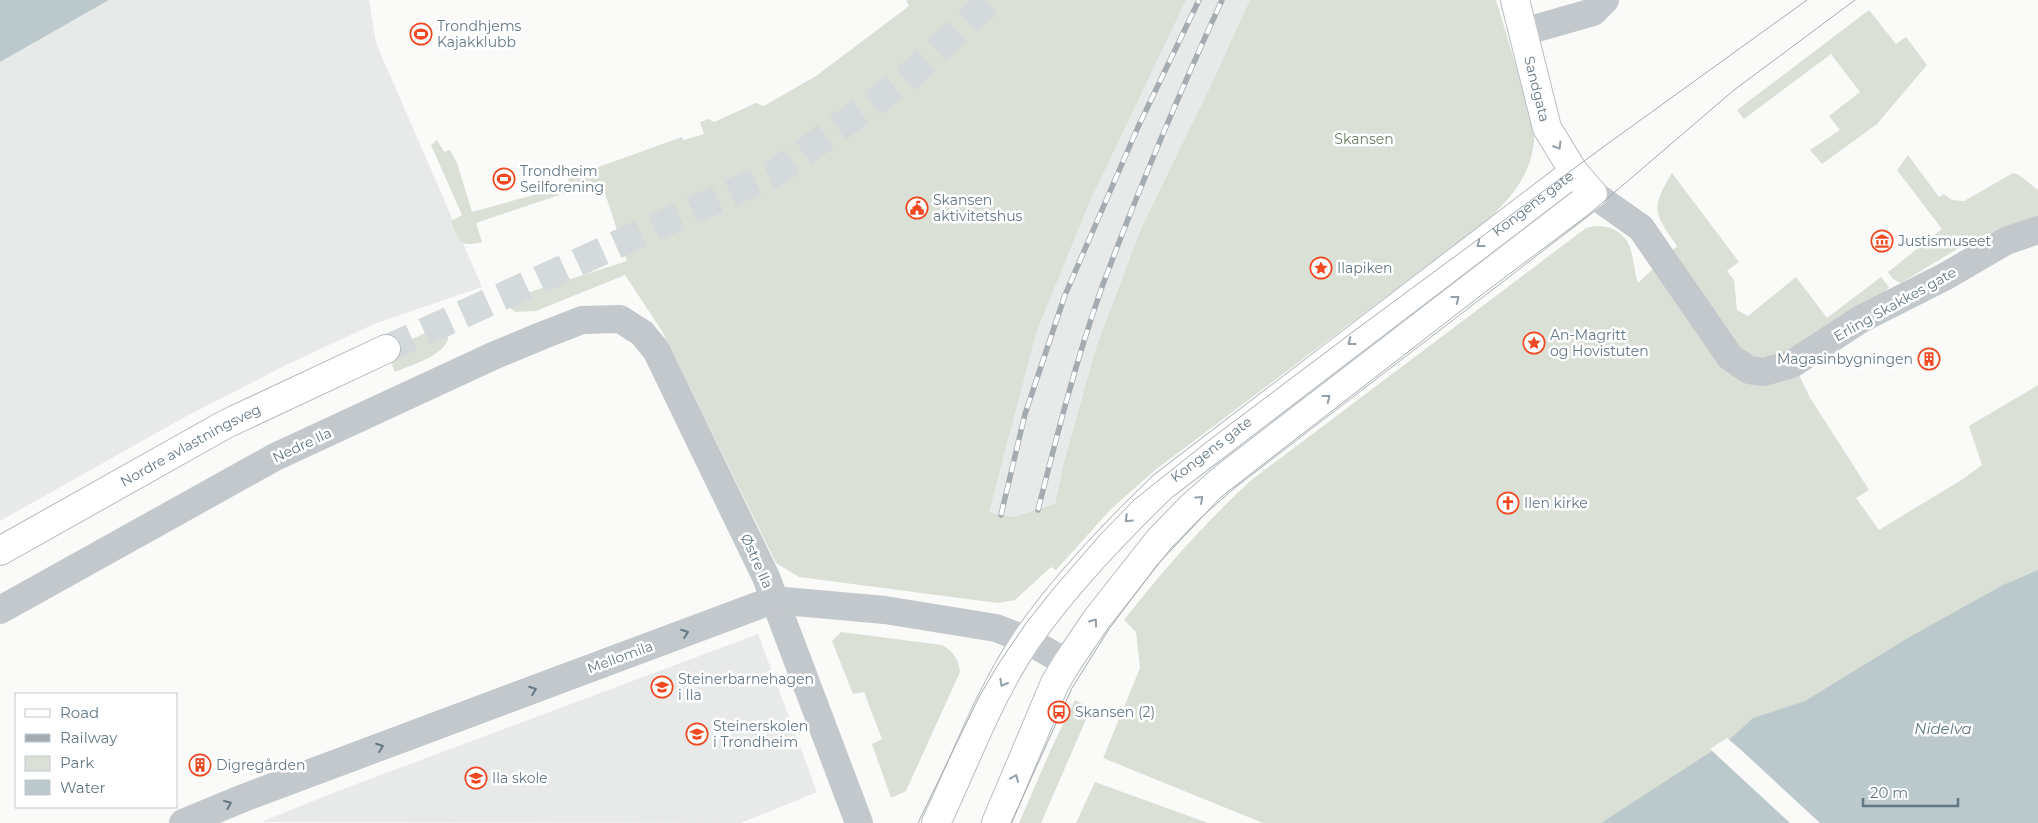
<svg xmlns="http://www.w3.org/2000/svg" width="2038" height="823" font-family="Montserrat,sans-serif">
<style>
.built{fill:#e8eae9}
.green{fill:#dae0d6}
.water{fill:#bbc9cd}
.pier{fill:#fafaf8}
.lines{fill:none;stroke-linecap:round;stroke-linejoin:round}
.highway-tunnel{stroke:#d4dadb;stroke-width:28;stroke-dasharray:28 14;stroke-linecap:butt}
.secondary-casing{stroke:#b7bec3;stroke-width:30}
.highway-casing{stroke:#b6bbbf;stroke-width:30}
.street{stroke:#c3c8cc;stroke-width:28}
.secondary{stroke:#fff;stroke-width:28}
.highway{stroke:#fff;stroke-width:28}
.tram{stroke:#a4acb2;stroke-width:1}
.rail-casing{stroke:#a4acb2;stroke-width:5.5}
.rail{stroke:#fff;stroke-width:4;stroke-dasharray:11;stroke-linecap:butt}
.oneway{stroke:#92a0aa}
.oneway2{stroke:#637885}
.labels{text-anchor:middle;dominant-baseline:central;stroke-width:5;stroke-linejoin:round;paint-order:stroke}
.poi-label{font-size:14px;fill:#637885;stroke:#fff;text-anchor:start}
.street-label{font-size:14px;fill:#637885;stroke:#fff}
.park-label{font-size:14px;fill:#687c62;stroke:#fff}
.water-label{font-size:15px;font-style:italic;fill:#5e777e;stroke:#fff}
</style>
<rect width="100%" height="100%" fill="#fafaf8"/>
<g class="built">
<path d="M109,0H369L376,43L482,287L374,324L284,366L183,418L0,521V62Z"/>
<path d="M1135,0H1267L1083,496L1013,517L988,512L1035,232Z"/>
<path d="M758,634L817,792L741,823L261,822L338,791Z"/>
</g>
<g class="green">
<path d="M906,0H1186L1089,203L1036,333L989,512L1013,517L1055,504L1065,459L1096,348L1141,229L1212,83L1250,0H1496L1534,126C1537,168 1515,193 1488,220L1154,471L1110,510L1056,570L1051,567L1015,600L998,603L799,577L776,563L662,331L625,275L536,311L515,312L502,301L627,261L601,181L476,223L482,242C459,248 459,241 451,221L462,215L431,145L437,140L444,152L450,150L457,163L472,212L569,185L568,178L682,137L684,140L704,134L700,122L709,119L714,122L756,103L764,106L816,76L909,6Z"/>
<path d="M1869,10L1896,44L1906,37L1927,65L1877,124L1822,164L1810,150L1840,130L1829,116L1860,92L1831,54L1744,119L1737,110Z"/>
<path d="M1908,155L1939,197L1944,194L1952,200L1964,201L2013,173L2019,175L2038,190V217L1972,240L1901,283L1893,279L1888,272L1942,229L1897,170Z"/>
<path d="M1672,173L1739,262L1727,271L1734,280L1737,310L1748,316L1796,277L1827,318L1881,277L1889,287L1884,293L1788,351L1809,396L1869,490L1856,498L1879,530L1963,479L1982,465L1969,426L2038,385V583L1608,823H1263L1103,758L1140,668L1136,632L1124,620C1163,570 1204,524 1250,481L1586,228C1601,223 1617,227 1627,241C1633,250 1634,272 1638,283L1677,246C1654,213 1650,209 1672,173Z"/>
<path d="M447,323C447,328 449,335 448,339C445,355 409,366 395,372L386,351Z"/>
<path d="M841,632L942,645C954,652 958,658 960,672L906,791L891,798L872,744L882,739L864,692L853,694L832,641Z"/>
<path d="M1075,700L1091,708L1041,823H1019L1052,747Z"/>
<path d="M1095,782L1208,823H1076Z"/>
</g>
<g class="water">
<path d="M0,0H109L0,62Z"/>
<path d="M2038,570V823H1601L1729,740L1753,718L1805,701L1908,638L2003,585Z"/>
</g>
<path class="pier" d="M1727,738L1740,749L1820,823H1790L1710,749Z"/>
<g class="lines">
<path class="highway-tunnel" d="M386,349L775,173L906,79L991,0"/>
<g class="secondary-casing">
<g id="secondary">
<path id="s1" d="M936,823C965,762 989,695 1027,639C1066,583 1114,533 1163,486L1574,172"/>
<path d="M996,823L1055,683L1067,663L1096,620L1159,540L1191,507L1225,477L1593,194L1574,172L1547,128L1515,0"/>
</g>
</g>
<g class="highway-casing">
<g id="highway">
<path id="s2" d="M0,551L226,424L386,349"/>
</g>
</g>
<g class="street">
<path d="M1523,32L1593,12L1605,0"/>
<path d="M1593,194L1641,228L1730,357L1749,370L1764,372L1792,364L1861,319L1946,276L2006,241L2038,230"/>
<path d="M0,610L275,457L493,356L541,336L582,320L620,319L642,333L656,350L766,577L859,823"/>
<path d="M183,823L246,797L773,600L885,610L996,628L1027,640L1067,663"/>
</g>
<use href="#secondary" class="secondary"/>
<use href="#highway" class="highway"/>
<g class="tram">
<path d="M918,823L979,697L999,663L1027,622L1054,588L1100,535L1134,500L1208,441L1358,328L1610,142L1807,0"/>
<path d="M1011,823L1072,688L1109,629L1157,565L1221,497L1484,293L1588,215L1734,90L1855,0"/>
</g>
<g class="rail-casing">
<g id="rail">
<path d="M1038,510C1057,435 1076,360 1102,287C1138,190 1179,94 1222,0"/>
<path d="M1001,515L1025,414L1065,295L1138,127L1199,0"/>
</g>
</g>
<use href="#rail" class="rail"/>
</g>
<defs><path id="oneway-chevron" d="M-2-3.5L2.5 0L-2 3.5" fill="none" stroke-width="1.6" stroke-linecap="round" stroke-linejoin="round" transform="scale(1.25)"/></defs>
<g class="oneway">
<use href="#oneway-chevron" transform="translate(1558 146) rotate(58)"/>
<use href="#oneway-chevron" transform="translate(1480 244) rotate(143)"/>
<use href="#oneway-chevron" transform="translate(1456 299) rotate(-38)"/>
<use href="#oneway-chevron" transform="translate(1351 342) rotate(143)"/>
<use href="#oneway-chevron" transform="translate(1327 398) rotate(-38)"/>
<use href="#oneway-chevron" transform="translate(1200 499) rotate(-42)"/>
<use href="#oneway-chevron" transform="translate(1128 519) rotate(136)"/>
<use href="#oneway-chevron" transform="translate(1094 622) rotate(-54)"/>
<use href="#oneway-chevron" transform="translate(1003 683) rotate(120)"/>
<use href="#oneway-chevron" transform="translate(1015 778) rotate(-67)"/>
</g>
<g class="oneway2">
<use href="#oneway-chevron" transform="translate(685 633) rotate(-20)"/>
<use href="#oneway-chevron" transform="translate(533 690) rotate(-20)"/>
<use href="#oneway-chevron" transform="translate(380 747) rotate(-20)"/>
<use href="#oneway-chevron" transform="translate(228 804) rotate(-23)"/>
</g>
<defs>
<g id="stadium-ring" transform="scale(1.125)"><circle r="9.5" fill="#fff" stroke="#f04922" stroke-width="1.5"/><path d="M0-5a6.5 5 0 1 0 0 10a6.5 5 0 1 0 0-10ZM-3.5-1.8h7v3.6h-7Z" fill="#f04922"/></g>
<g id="civic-ring" transform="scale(1.125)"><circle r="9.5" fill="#fff" stroke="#f04922" stroke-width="1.5"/><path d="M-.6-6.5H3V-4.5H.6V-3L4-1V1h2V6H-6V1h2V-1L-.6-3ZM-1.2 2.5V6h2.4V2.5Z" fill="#f04922"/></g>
<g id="museum-ring" transform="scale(1.125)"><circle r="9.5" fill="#fff" stroke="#f04922" stroke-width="1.5"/><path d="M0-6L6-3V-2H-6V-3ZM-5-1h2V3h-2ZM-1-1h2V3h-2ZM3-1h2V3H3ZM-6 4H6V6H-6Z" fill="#f04922"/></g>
<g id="sight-ring" transform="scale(1.125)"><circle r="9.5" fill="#fff" stroke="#f04922" stroke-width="1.5"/><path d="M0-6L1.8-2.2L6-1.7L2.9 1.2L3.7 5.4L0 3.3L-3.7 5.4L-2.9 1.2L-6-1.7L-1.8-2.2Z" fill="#f04922"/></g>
<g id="building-ring" transform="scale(1.125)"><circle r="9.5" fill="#fff" stroke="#f04922" stroke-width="1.5"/><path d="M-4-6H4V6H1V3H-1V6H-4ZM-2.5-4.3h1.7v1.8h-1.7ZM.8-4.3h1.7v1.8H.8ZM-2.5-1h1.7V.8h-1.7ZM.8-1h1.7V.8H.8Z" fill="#f04922"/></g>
<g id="church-ring" transform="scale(1.125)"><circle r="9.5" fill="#fff" stroke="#f04922" stroke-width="1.5"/><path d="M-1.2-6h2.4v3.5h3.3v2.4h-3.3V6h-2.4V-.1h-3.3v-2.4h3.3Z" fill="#f04922"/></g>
<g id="school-ring" transform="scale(1.125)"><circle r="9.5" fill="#fff" stroke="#f04922" stroke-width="1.5"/><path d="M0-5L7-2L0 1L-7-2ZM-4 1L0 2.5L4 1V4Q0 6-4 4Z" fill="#f04922"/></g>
<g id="bus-ring" transform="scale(1.125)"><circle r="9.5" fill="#fff" stroke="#f04922" stroke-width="1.5"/><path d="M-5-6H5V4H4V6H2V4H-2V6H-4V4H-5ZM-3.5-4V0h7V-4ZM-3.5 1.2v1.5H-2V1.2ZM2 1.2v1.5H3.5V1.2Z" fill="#f04922"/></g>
</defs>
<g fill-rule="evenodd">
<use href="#stadium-ring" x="421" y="34"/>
<use href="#stadium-ring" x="504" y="179"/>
<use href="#civic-ring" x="917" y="208"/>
<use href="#museum-ring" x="1882" y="241"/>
<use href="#sight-ring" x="1321" y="268"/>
<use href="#sight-ring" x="1534" y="343"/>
<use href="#building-ring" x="1929" y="359"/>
<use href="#church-ring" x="1508" y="503"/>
<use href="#school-ring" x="662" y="687"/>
<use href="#bus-ring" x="1059" y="712"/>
<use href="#school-ring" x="697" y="734"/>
<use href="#building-ring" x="200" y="765"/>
<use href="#school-ring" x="476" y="778"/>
</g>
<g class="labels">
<g class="poi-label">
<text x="437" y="26">Trondhjems<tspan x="437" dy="16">Kajakklubb</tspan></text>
<text x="520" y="171">Trondheim<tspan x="520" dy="16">Seilforening</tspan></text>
<text x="933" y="200">Skansen<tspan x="933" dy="16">aktivitetshus</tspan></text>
<text x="1898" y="241">Justismuseet</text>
<text x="1337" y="268">Ilapiken</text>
<text x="1550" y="335">An-Magritt<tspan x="1550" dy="16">og Hovistuten</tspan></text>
<text x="1913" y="359" text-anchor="end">Magasinbygningen</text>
<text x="1524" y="503">Ilen kirke</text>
<text x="678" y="679">Steinerbarnehagen<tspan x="678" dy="16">i Ila</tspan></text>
<text x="1075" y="712">Skansen (2)</text>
<text x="713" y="726">Steinerskolen<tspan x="713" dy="16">i Trondheim</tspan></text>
<text x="216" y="765">Digregården</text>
<text x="492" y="778">Ila skole</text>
</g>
<g class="street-label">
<text transform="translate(1537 89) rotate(76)">Sandgata</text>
<text stroke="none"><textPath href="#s1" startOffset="876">Kongens gate</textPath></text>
<text transform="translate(1895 304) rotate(-29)">Erling Skakkes gate</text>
<text stroke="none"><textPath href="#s2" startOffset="218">Nordre avlastningsveg</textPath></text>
<text transform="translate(302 445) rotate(-25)">Nedre Ila</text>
<text stroke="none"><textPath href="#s1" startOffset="471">Kongens gate</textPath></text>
<text transform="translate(757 561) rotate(66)">Østre Ila</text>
<text transform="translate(620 657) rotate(-20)">Mellomila</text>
</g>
<g class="park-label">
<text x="1364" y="139">Skansen</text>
</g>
<g class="water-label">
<text x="1943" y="728">Nidelva</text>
</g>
</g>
<rect x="15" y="693" width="162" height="115" fill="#ffffff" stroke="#c1c9ce"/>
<rect x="25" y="709" width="25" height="8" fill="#ffffff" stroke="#c1c9ce"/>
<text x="60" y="718" font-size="15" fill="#637885">Road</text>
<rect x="25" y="734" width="25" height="8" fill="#a4acb2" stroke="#c1c9ce"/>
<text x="60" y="743" font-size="15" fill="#637885">Railway</text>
<rect x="25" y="756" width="25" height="15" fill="#dae0d6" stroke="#c1c9ce"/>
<text x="60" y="768" font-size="15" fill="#637885">Park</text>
<rect x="25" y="780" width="25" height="15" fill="#bbc9cd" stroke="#c1c9ce"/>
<text x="60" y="793" font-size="15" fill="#637885">Water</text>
<path d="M1863 798v8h95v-8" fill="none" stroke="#637885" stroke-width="2.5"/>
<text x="1870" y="798" font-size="15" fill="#637885" stroke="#ffffff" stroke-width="4" paint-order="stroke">20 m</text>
</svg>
